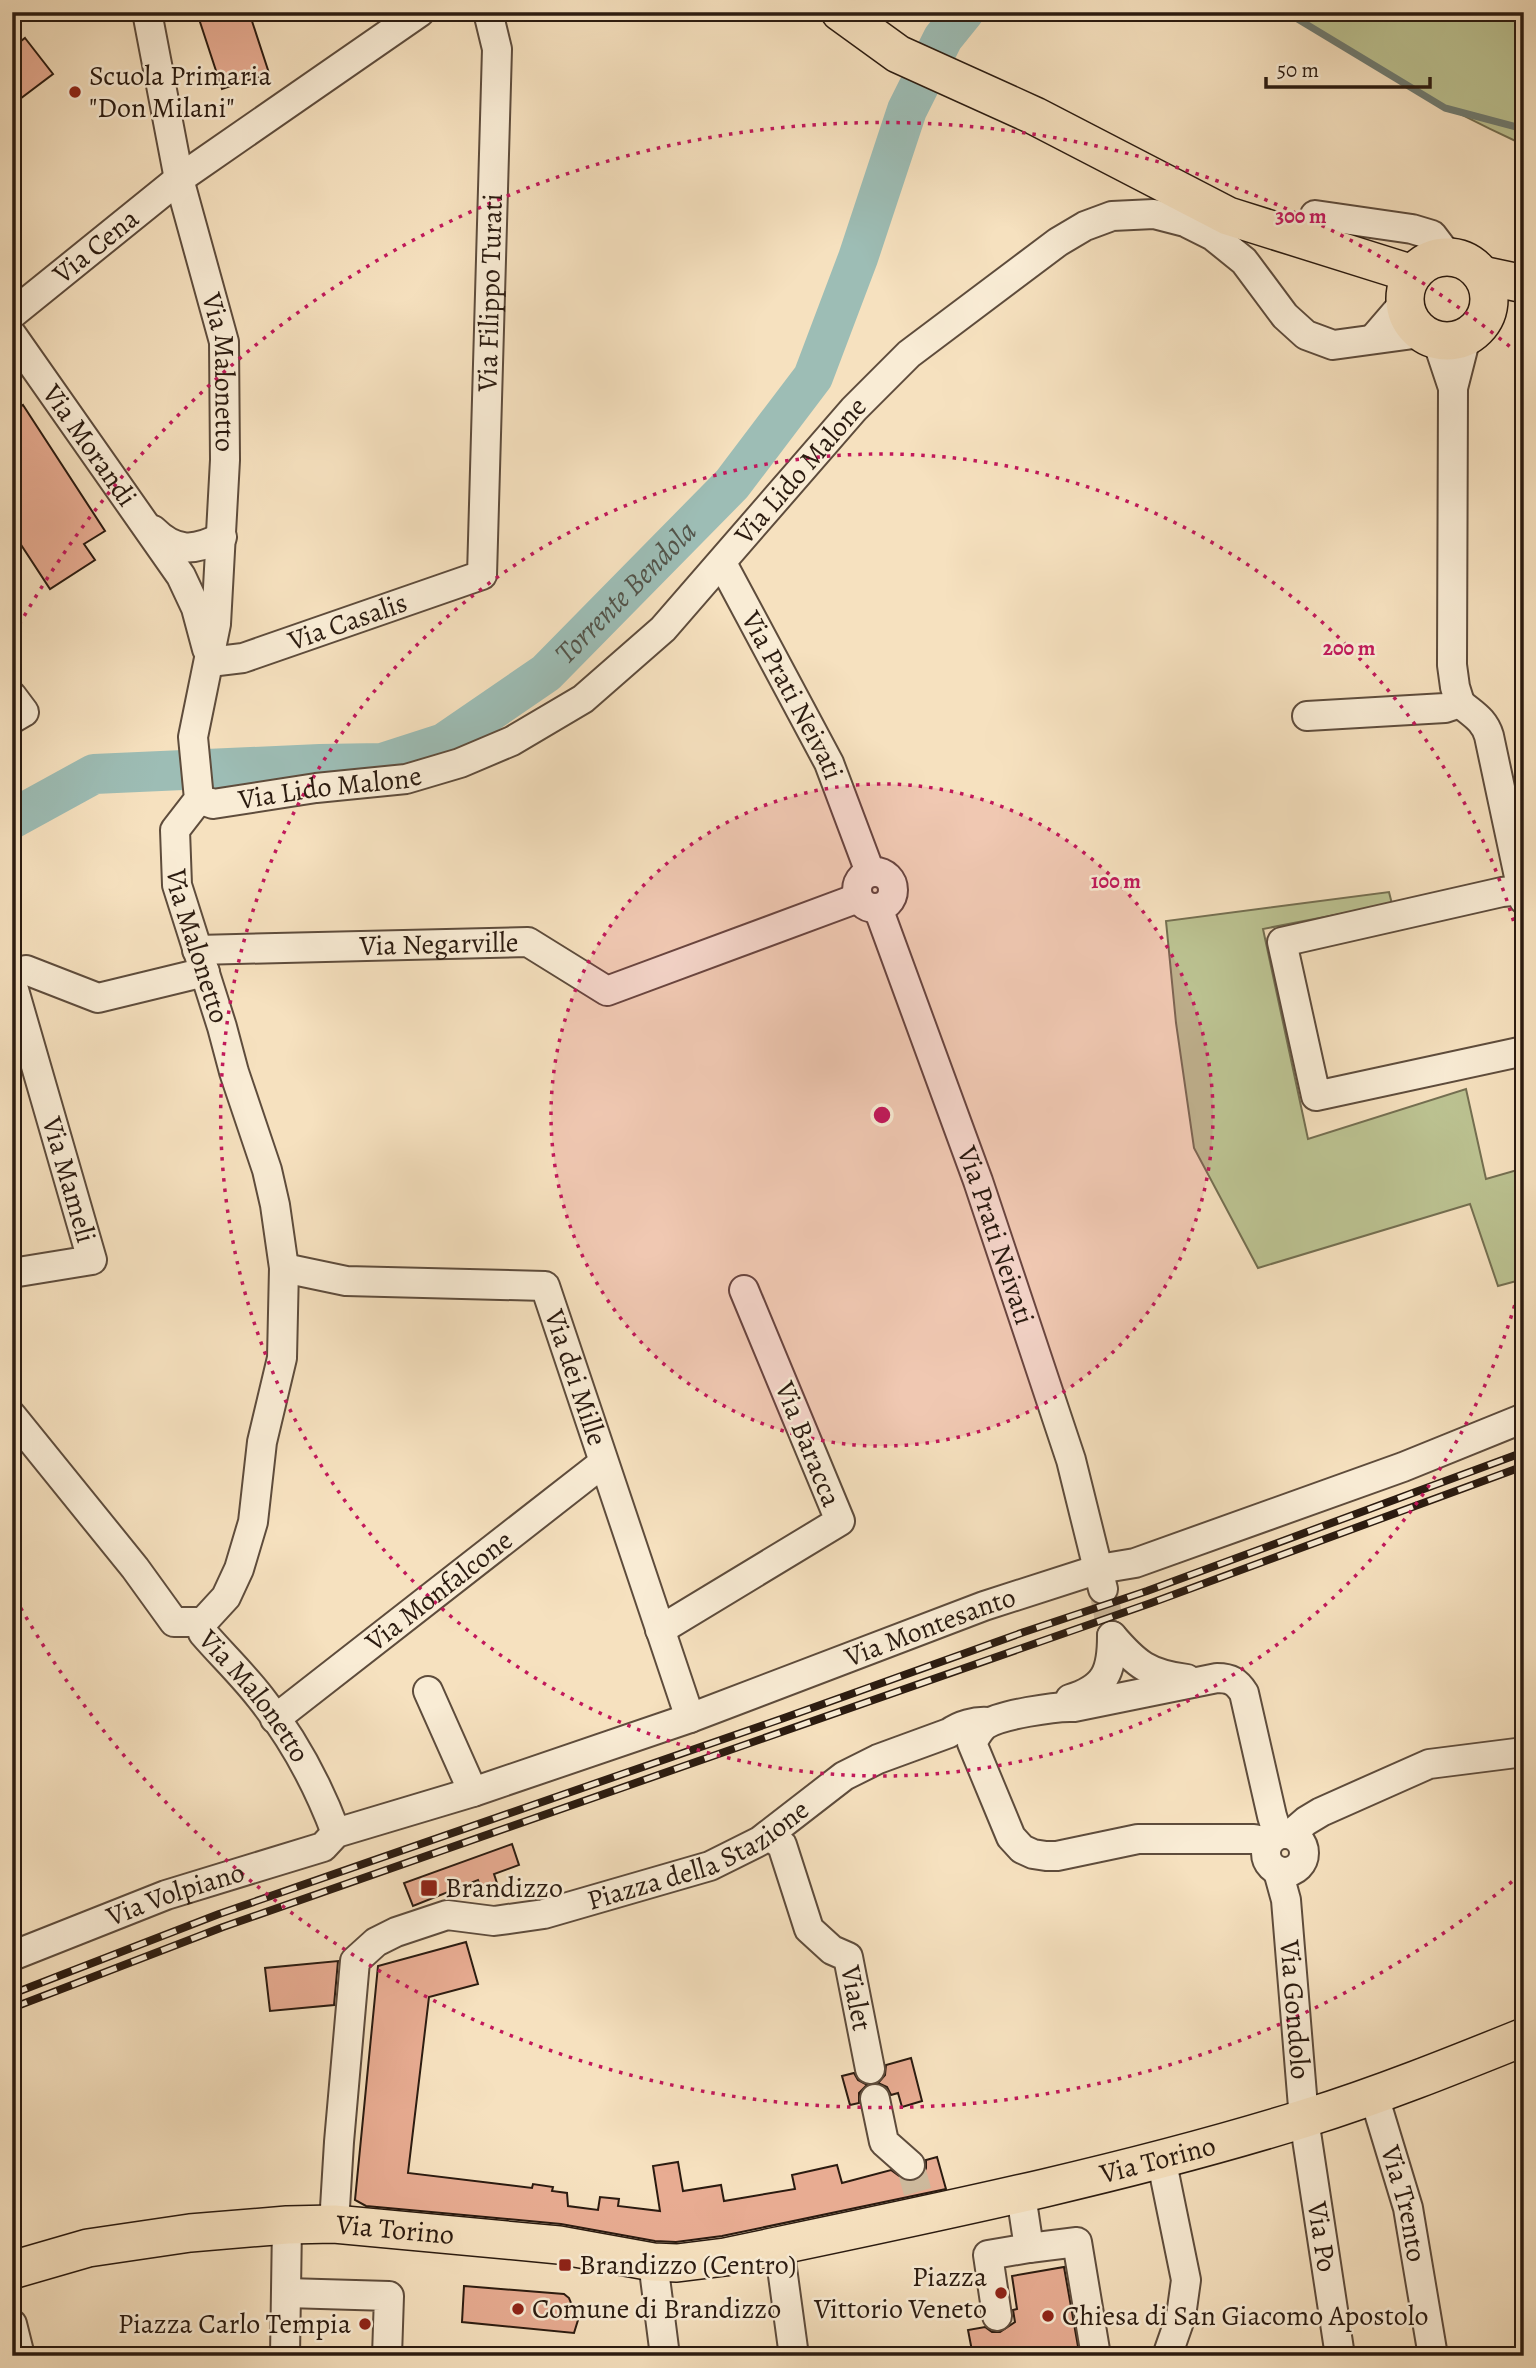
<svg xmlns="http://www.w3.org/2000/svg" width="1536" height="2368" font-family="Alegreya,serif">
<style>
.green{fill:#bcc392;stroke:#746f51;stroke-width:2}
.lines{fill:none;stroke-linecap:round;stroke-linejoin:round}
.stream{stroke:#6f7c73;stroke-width:7}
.river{stroke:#9dbdb5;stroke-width:40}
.building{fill:#e8ac92;stroke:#2b1b10;stroke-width:2}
.minor-tunnel{stroke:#cdb99c;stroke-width:28;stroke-dasharray:28 14;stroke-linecap:butt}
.minor-casing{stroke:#5e4c3c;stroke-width:32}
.major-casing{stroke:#2b1b10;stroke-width:40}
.minor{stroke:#f9ecd5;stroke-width:28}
.major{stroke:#f6e1bf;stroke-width:37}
.rail-casing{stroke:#2b1b10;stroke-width:8}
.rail{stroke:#f9ecd5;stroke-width:5;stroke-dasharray:16;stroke-linecap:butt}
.ring{fill:none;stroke:#c2185b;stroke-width:3.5;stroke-dasharray:3.5 7}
.poi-dot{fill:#8f2418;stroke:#f9ecd5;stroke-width:2.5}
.labels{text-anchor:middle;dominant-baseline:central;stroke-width:5;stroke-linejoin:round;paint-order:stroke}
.poi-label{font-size:28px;fill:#2b1b10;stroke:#f9ecd5;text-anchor:start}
.street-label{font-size:28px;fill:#2b1b10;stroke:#f9ecd5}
.water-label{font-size:30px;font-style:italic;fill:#53544a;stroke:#f9ecd5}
.centre{fill:#c2185b;stroke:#f9ecd5;stroke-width:3.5}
.ring-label{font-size:21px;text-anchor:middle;font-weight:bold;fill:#c2185b;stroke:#f9ecd5;stroke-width:5;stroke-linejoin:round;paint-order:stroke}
</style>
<rect width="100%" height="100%" fill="#f6e1bf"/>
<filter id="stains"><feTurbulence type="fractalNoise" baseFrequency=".00286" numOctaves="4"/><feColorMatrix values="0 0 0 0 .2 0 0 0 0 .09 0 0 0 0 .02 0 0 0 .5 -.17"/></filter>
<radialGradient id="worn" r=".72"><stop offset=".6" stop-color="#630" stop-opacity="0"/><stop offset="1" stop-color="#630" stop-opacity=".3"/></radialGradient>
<g class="green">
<path d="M1290,12H1524V145C1442,107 1363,65 1290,12Z"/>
<path d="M1389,892L1392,904L1263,929L1308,1139L1466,1089L1486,1179L1524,1168V1279L1498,1286L1470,1204L1258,1268L1194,1148L1176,1023L1166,921Z"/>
</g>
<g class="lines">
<path class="stream" d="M1286,12L1445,108L1524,129"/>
<path class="river" id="s1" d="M12,819L94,774L320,764L382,763L444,743L546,673L732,484L813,377L858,258L907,110L943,38L964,12"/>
</g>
<g class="building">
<path d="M200,12H249L269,73L222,89L199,19L202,18Z"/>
<path d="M25,38L53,74L12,105V48Z"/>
<path d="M23,405L105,531L84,544L95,560L50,589L12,531V412Z"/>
<path d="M512,1844L519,1865L494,1874L497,1883L481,1888L478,1880L413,1906L404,1883Z"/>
<path d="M466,1942L478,1984L429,1997L408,2173L532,2188L533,2184L553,2187L552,2191L567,2193L568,2206L598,2210L600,2197L619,2199L618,2206L660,2211L653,2166L678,2162L683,2191L721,2185L724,2201L795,2189L792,2175L837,2165L842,2183L891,2170L906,2181H915L923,2175L926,2168V2160L937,2157L946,2189L722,2236L676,2242L655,2241L561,2224L366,2206L355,2200L378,1966Z"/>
<path d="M338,1961L334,2005L270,2011L265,1968Z"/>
<path d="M911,2058L922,2101L902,2107L898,2093L891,2095L887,2087L878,2083L885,2075L886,2065Z"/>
<path d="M854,2073L858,2080L867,2085L859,2093V2103L850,2105L842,2076Z"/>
<path d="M1064,2267L1079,2352L1075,2356H1056L1049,2352L1029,2356H973L968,2330L985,2327L992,2332H1000L1015,2322L1013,2310L1017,2309L1012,2276Z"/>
<path d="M464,2286L564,2294L569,2298L578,2320L574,2333L462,2322Z"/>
</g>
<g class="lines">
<g class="minor-tunnel">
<path d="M1103,1589L1112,1636"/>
<path d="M910,2165L920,2200"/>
</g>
<g class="minor-casing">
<g id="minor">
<path id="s2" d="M147,12L179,179L224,342L225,460L216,624L193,737L199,799L175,830L177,885L222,1027L234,1072L267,1170L275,1205L284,1268L282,1358L262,1442L253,1522L239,1569L226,1597L203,1622V1633C222,1655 243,1675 260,1697C293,1738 318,1785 336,1833"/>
<path d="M1315,215L1412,229L1432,235L1448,256"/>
<path id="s3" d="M12,314L179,179L420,12"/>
<path id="s4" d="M12,335L181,576L196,608L207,649"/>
<path d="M1374,338L1405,302"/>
<path d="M1437,340L1453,388"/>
<path d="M153,530C176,553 195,551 222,537"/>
<path id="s5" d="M722,563L829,763L870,872"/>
<path id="s6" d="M210,662L243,658L482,575L497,49L488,12"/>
<path d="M12,696L24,712L12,719"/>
<path d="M1460,703L1455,687L1452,665L1453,388L1466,337"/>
<path d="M1307,716L1445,708L1460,703C1472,714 1484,719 1489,736L1524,900"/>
<path id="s7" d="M199,799L213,804L316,788L406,779L460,763L512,741L583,699L663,629L854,409L909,354L1058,242L1085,226L1112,216L1154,214L1185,222L1213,236L1244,261L1285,316L1306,335L1333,345L1421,333"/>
<circle cx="875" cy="890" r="18"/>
<path d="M1522,890L1502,892L1282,942L1316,1096L1524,1051"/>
<path id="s8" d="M878,908L978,1181L1071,1460L1103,1589"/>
<path id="s9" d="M197,950L528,942L607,991L858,898"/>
<path d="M12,975L26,970L98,998L205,972"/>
<path id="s10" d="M12,983L92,1260L12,1273"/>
<path id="s11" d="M284,1268L346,1281L545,1286L690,1718"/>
<path d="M12,1416L135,1568L174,1622H203"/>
<path d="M660,1630L840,1521L744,1290"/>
<path d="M1112,1636C1136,1664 1148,1674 1187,1679"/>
<path d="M428,1691L473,1792"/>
<path d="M1070,1699C1106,1688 1112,1671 1112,1636"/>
<path id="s12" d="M275,1719L603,1463"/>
<circle cx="1285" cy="1853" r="19"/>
<path d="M1291,1834L1306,1821L1321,1812L1429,1764L1524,1752"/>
<path id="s13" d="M768,1835L782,1845L809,1929L832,1950L848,1957L870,2069"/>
<path d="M1268,1843L1254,1839H1138L1057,1856H1046L1033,1854L1022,1849L1011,1837L972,1743C976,1736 979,1730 985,1725C999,1715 1056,1706 1074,1707L1217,1678C1231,1678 1237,1682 1244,1693L1272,1816L1278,1835"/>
<path id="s14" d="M1278,1871L1286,1900L1304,2119L1340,2356"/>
<path id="s15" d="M12,1956L166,1895L323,1847L336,1833L473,1792L690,1718L984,1606L1099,1569L1135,1563L1403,1467L1524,1418"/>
<path id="s16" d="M1374,2096L1408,2208L1433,2356"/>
<path d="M875,2099L884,2142L910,2165"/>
<path d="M1161,2158L1186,2280L1181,2316L1167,2356"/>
<path id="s17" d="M334,2224L339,2142L355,1961L376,1942L396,1932L447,1915L494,1921L544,1914L710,1866L760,1841L844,1776L878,1759L949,1733C960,1725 975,1721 988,1722"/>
<path d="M779,2246L794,2356"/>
<path d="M1029,2248L1077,2242L1096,2356"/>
<path d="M653,2262L665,2356"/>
<path d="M287,2293L389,2296L387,2356"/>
<path d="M997,2316L988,2255L1029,2248L1021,2195"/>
<path d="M12,2324L20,2356"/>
<path d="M285,2356L287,2225"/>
</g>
</g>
<g class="major-casing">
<g id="major">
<path d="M840,12L898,54L1035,116L1228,216L1413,274"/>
<circle cx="1447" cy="299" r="42"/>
<path d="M1482,275L1524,284"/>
<path id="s18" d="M12,2270L88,2248L190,2233L287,2225L334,2224L559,2245L653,2262L677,2263L725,2257C920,2216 1116,2177 1306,2118C1380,2095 1452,2066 1524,2037"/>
</g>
</g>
<use href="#minor" class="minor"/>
<use href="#major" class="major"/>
<g class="rail-casing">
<g id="rail">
<path d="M12,1994L219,1914L784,1718L1024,1632L1147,1591L1524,1452"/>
<path d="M12,2008L223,1927L1151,1603L1524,1466"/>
</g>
</g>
<use href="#rail" class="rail"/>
</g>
<circle cx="882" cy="1115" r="331" fill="#c2185b" fill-opacity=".12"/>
<g class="ring">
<circle cx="882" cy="1115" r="331"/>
<path d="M1523 1275A661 661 0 1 1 1523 955"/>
<path d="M1520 1875A992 992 0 0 1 14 1596M14 634A992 992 0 0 1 1520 355"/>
</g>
<g class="poi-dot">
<circle cx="75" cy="92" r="7"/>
<rect x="420" y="1879" width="18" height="18" rx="3.5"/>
<rect x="558" y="2258" width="14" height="14" rx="3.5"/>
<circle cx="1001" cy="2293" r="7"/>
<circle cx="518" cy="2309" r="7"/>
<circle cx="1048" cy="2316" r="7"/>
<circle cx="365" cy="2324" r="7"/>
</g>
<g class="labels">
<g class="poi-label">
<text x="89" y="76">Scuola Primaria<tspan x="89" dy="32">"Don Milani"</tspan></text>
<text x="445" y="1888">Brandizzo</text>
<text x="579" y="2265">Brandizzo (Centro)</text>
<text x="987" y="2277" text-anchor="end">Piazza<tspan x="987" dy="32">Vittorio Veneto</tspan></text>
<text x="532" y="2309">Comune di Brandizzo</text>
<text x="1062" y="2316">Chiesa di San Giacomo Apostolo</text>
<text x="351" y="2324" text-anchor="end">Piazza Carlo Tempia</text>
</g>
<g class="street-label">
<text stroke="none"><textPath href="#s3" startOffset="108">Via Cena</textPath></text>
<text stroke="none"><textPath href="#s6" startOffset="569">Via Filippo Turati</textPath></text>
<text stroke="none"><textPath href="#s2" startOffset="369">Via Malonetto</textPath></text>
<text stroke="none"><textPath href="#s4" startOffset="135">Via Morandi</textPath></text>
<text stroke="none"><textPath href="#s7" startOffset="721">Via Lido Malone</textPath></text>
<text stroke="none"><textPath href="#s6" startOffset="144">Via Casalis</textPath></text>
<text stroke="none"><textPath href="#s5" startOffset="150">Via Prati Neivati</textPath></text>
<text stroke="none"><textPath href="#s7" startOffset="133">Via Lido Malone</textPath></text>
<text stroke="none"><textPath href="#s9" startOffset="242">Via Negarville</textPath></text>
<text stroke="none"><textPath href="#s2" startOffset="957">Via Malonetto</textPath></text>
<text stroke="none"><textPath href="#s10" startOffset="205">Via Mameli</textPath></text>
<text stroke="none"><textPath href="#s8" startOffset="348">Via Prati Neivati</textPath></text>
<text stroke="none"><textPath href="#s11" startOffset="359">Via dei Mille</textPath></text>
<text transform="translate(808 1444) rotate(68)">Via Baracca</text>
<text stroke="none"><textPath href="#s12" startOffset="208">Via Monfalcone</textPath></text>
<text stroke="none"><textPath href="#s15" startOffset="978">Via Montesanto</textPath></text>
<text stroke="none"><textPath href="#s2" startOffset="1755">Via Malonetto</textPath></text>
<text stroke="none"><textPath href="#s17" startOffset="632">Piazza della Stazione</textPath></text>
<text stroke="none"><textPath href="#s15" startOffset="175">Via Volpiano</textPath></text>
<text stroke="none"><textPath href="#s13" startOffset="196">Vialet</textPath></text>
<text stroke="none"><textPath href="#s14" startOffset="140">Via Gondolo</textPath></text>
<text stroke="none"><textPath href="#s18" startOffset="1164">Via Torino</textPath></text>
<text stroke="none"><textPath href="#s16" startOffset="112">Via Trento</textPath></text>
<text stroke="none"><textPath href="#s18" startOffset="388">Via Torino</textPath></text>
<text stroke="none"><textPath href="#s14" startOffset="369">Via Po</textPath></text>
</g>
<g class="water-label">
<text stroke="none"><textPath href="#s1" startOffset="684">Torrente Bendola</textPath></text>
</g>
</g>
<circle cx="882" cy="1115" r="10" class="centre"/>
<g class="ring-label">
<text x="1301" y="223">300 m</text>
<text x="1349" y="655">200 m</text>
<text x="1116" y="888">100 m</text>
</g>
<rect width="1536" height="2368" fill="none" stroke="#f6e1bf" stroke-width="42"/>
<rect x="14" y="14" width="1508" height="2340" fill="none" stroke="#2b1b10" stroke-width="3.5"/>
<rect x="21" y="21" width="1494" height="2326" fill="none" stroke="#2b1b10" stroke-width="2"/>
<path d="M1266 77v10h164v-10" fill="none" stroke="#2b1b10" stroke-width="3.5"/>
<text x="1277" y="77" font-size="21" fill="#2b1b10" stroke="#f9ecd5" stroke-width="5" paint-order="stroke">50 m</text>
<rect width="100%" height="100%" filter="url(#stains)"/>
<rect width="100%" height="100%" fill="url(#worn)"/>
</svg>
